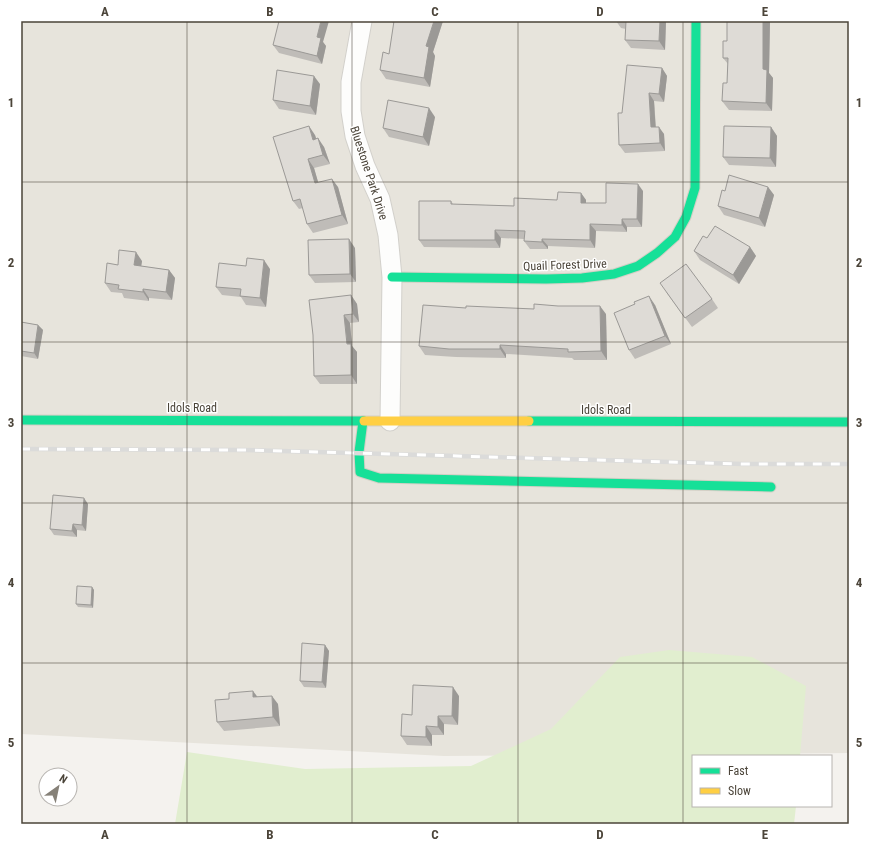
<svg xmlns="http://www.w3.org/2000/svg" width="870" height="845" font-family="'Roboto Condensed',sans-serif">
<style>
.residential{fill:#e7e4dc}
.green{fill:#e1eecf}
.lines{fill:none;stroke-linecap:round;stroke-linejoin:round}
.street-casing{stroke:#d2d0cb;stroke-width:21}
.fast-casing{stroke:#d3cfc5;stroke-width:11}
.slow-casing{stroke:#d3cfc5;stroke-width:11}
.street{stroke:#fdfdfc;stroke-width:19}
.fast{stroke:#16e098;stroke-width:9}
.slow{stroke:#ffcf43;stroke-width:9}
.rail-casing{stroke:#dbdbda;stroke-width:4.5}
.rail{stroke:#fff;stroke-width:3;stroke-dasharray:9;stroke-linecap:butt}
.wall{fill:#bfbcb8}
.shaded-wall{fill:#9b9996}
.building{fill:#dedbd6;stroke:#9b9996}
.grid{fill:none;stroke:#4b4439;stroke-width:1;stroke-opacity:0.55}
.labels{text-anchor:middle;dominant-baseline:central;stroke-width:3;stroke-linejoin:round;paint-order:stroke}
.street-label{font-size:12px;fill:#4b4439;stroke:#fff}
.neatline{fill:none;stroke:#4b4439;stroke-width:1.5}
.grid-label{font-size:13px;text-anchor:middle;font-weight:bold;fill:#4b4439}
</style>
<rect width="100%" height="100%" fill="#f4f2ee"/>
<path class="residential" d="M21,21H849V753L444,756L21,734Z"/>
<path class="green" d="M669,650L752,657L806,686L800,756H693V806H796L794,824H175L187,752L305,769L471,766L551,729L620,657Z"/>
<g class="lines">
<g class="street-casing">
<path id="street" d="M362,21L351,82V111L355,136L365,166L380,199L388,235L392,277L390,421"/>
</g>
<g class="fast-casing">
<g id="fast">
<path d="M392,277L546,279L582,278L614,274L638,266L657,253L675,237L686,217L695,188L696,21"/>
<path d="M21,420L364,421"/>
<path d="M363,421L359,452L360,472L379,478L771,487"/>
<path d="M529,421L849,422"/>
</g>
</g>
<g class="slow-casing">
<path id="slow" d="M364,421H529"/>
</g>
<use href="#street" class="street"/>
<use href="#fast" class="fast"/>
<use href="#slow" class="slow"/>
<g class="rail-casing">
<path id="rail" d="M21,449L244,450L742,464H849"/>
</g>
<use href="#rail" class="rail"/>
</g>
<g class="wall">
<path d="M391,21H443L433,52L435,56L430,87L386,79L380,70L389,54L394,24Z"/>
<path d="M616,21H666L665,50L631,48L625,40L626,29L621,28Z"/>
<path d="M727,21H770L769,73L773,78L772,111L729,110L722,101L727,83L728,64L723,58L727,41Z"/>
<path d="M323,42L326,46L322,64L279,53L273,45Z"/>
<path d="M662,68L667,76L664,102L654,101L656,127L664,134L665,151L625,153L619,145L622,113Z"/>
<path d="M320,84L316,115L279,109L273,100Z"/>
<path d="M435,117L429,146L389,137L383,128Z"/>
<path d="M771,127L777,136L776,167L729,165L723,157Z"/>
<path d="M315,135L316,139L324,147L330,164L314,168L318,182L338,187L348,224L313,233L307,224L303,208L299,209L293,201Z"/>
<path d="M768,187L774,195L765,227L724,215L718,206L725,191Z"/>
<path d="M643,191L642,227H627V232L596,231L595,248L548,246V249H530L524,241V239L501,238L500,248L424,247L419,240L451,201L453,204L514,206L557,200L581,193L586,200V203H606Z"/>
<path d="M707,238L750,247L756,256L739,284L700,260L694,251Z"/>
<path d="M355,248L356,282L315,283L309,275Z"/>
<path d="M142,261L141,266L169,270L175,278L172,300L149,298V301L124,298L122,293L111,292L105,283L118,265Z"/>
<path d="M270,269L266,307L246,305L241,297L222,295L216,287Z"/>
<path d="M666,292L712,299L718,308L692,327Z"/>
<path d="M351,295L357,304L359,322L350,323L352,346L357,352V384H320L314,376Z"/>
<path d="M655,305L671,344L635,359L629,350Z"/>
<path d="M466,308L606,314L607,360H574L572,358L506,354V358L456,357L425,355L419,346Z"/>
<path d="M21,322L38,325L43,330L38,359L21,356Z"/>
<path d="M88,504L86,531L77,530V537L54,535L50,529Z"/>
<path d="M92,587L94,590L93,608L78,607L76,604Z"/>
<path d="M325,645L329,651L326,688L304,687L300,681Z"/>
<path d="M459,696L458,725L444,724V735H432V746L407,745L401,736L412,715Z"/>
<path d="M257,697L278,704L280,726L224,731L217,722Z"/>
</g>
<g class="shaded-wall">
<path d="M321,21H329L323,42L326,46L322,64L317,56V37Z"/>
<path d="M434,21H443L433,52L435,56L430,87L424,78L426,46Z"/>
<path d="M660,21H666L665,50L659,41Z"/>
<path d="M763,21H770L769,73L773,78L772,111L766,103L763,69Z"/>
<path d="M662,68L667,76L664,102L659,94Z"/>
<path d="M314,76L320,84L316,115L310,106Z"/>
<path d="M649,93L654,101L656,135L651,127Z"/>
<path d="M429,108L435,117L429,146L423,137Z"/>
<path d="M309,126L315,135L319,148L313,140Z"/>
<path d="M659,127L664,134L665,151L660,143Z"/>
<path d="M771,127L777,136L776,167L770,158Z"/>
<path d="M318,138L324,147L330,164L323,155Z"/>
<path d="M308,159L314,168L321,192L315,183Z"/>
<path d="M332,179L338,187L348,224L342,215Z"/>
<path d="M638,184L643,191L642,227L637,219Z"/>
<path d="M768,187L774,195L765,227L759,218Z"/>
<path d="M581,193L586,200V210L581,203Z"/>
<path d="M622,219L627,227V232L622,225Z"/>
<path d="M590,224L596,231L595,248L590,240Z"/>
<path d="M495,230L501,238L500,248L495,240Z"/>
<path d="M349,239L355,248L356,282L350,274Z"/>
<path d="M542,239L548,246V249L542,242Z"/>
<path d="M750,247L756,256L739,284L733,275Z"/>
<path d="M136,252L142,261L140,274L134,265Z"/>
<path d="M264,260L270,269L266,307L260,298Z"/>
<path d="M169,270L175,278L172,300L166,292Z"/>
<path d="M143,289L149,298V301L143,292Z"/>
<path d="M351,295L357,304L359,322L353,314Z"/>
<path d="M649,296L655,305L671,344L665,336Z"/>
<path d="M600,306L606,314L607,360L601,351Z"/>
<path d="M344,315L350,323L352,346L357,352V384L351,375Z"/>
<path d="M38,325L43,330L38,359L34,353Z"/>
<path d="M500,345L506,354V358L500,349Z"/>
<path d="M84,498L88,504L86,531L82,525Z"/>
<path d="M73,524L77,530V537L72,531Z"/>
<path d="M92,587L94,590L93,608L91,605Z"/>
<path d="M325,645L329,651L326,688L322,682Z"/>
<path d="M453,687L459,696L458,725L452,716Z"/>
<path d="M253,691L259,699L253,697Z"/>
<path d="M272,696L278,704L280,726L273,717Z"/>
<path d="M438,716L444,724V735L438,727Z"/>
<path d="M426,726L432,735V746L426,737Z"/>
</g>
<g class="building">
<path d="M279,21H321L317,37L321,38L317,56L273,45Z"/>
<path d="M394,21H434L426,46L429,47L424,78L380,70L383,52L389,54Z"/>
<path d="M626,21H660L659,41L625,40Z"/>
<path d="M727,21H763V69L767,70L766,103L722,101L723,83H727L728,58H723V41H727Z"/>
<path d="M627,65L662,68L659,94L649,93L651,127H659L660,143L619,145L618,113H622Z"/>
<path d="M277,70L314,76L310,106L273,100Z"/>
<path d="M388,100L429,108L423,137L383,128Z"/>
<path d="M309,126L313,140L318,138L323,155L308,159L315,183L332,179L342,215L307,224L300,199L293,201L273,137Z"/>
<path d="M724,126L771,127L770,158L723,157Z"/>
<path d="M729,175L768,187L759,218L718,206L722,190L725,191Z"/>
<path d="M606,183L638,184L637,219H622V225L590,224V240L542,239V242L524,241L525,231L495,230V240H419V201H451V204L514,206V198L557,200L558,192L581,193V203H606Z"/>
<path d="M715,226L750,247L733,275L694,251L703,236L707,238Z"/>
<path d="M349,239L350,274L309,275L308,240Z"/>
<path d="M119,250L136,252L134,265L169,270L166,292L143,289V292L118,289L119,285L105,283L107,263L118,265Z"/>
<path d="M247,258L264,260L260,298L240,296L241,289L216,287L219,263L246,266Z"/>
<path d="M686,264L712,299L685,318L660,283Z"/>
<path d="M351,295L353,314L344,315L347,344H351V375L314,376L313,335L309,300Z"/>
<path d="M649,296L665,336L629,350L614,313L635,304L634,302Z"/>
<path d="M534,304L558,306H600L601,351L568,352V349L500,345V349H449L419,346L423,305L466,308V306L534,309Z"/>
<path d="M21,322L38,325L34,353L21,351Z"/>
<path d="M53,495L84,498L82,525L73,524L72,531L50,529Z"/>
<path d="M77,586L92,587L91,605L76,604Z"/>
<path d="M302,643L325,645L322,682L300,681Z"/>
<path d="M413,685L453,687L452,716H438V727L426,726V737L401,736L402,714L412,715Z"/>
<path d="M253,691V697L272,696L273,717L217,722L215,700L229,699V693Z"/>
</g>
<path class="grid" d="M187,21V824M352,21V824M518,21V824M683,21V824M21,182H849M21,342H849M21,503H849M21,663H849"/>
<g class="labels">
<g class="street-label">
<text transform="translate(369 173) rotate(72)">Bluestone Park Drive</text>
<text transform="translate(565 265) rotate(-2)">Quail Forest Drive</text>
<text x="192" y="408">Idols Road</text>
<text x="606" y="410">Idols Road</text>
</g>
</g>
<rect width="870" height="845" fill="none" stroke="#ffffff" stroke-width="44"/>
<rect x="692" y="755" width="140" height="52" fill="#ffffff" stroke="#b7b4b0"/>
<rect x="700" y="768" width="20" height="6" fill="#16e098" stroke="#b7b4b0"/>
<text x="728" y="775" font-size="12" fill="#4b4439">Fast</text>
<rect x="700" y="788" width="20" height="6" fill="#ffcf43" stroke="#b7b4b0"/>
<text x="728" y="795" font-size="12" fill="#4b4439">Slow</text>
<g transform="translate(58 787) rotate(33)"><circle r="19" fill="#ffffff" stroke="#b7b4b0"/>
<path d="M0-3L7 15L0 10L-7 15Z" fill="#868178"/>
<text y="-6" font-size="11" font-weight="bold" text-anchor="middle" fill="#4b4439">N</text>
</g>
<rect x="22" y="22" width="826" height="801" class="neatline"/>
<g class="grid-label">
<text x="105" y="16">A</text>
<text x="270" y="16">B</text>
<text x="435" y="16">C</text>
<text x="600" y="16">D</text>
<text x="765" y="16">E</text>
<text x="11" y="107">1</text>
<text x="859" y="107">1</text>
<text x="11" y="267">2</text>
<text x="859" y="267">2</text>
<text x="11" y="427">3</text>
<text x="859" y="427">3</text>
<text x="11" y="587">4</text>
<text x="859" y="587">4</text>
<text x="11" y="747">5</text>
<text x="859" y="747">5</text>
<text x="105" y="839">A</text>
<text x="270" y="839">B</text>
<text x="435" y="839">C</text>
<text x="600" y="839">D</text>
<text x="765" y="839">E</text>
</g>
</svg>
